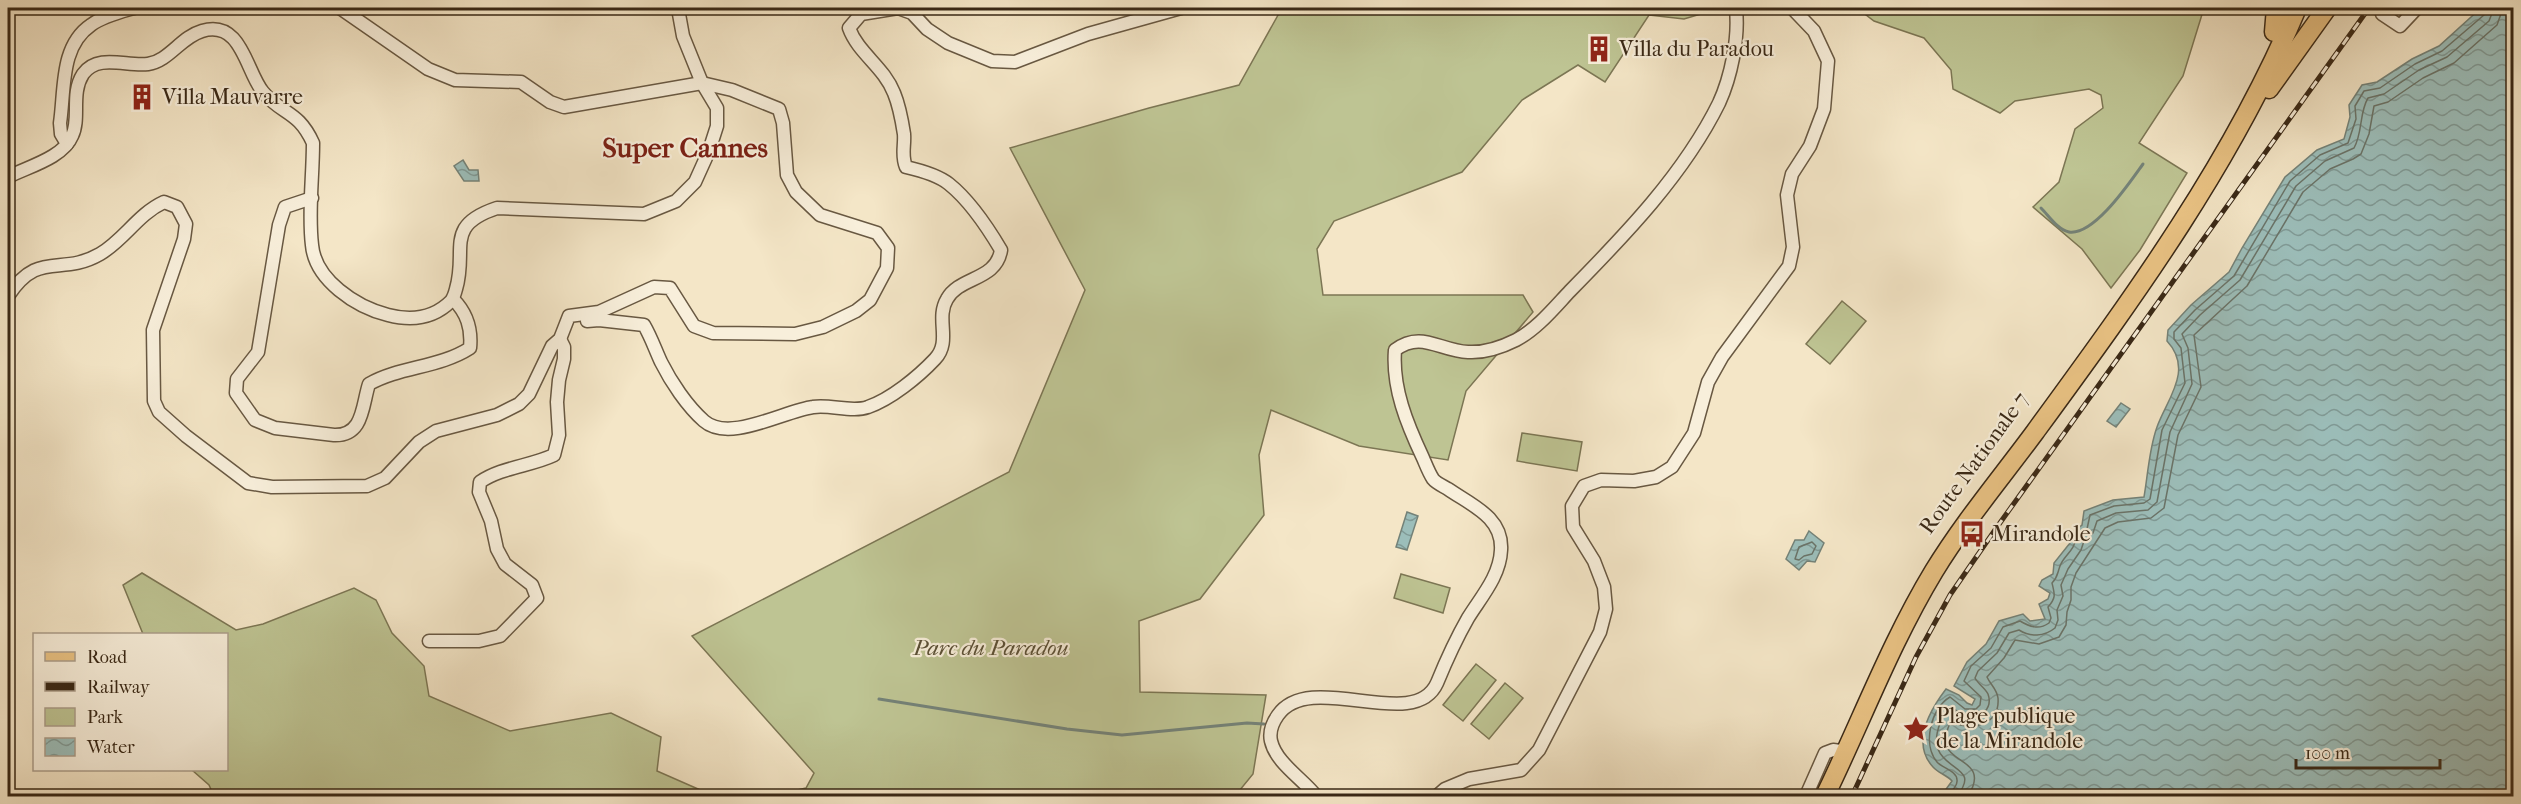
<svg xmlns="http://www.w3.org/2000/svg" width="2521" height="804" font-family="'IM FELL French Canon',serif">
<style>
.green{fill:#bec493;stroke:#7c7654;stroke-width:1.5}
.water{fill:url(#water-waves);stroke:#748278;stroke-width:1.5}
.lines{fill:none;stroke-linecap:round;stroke-linejoin:round}
.shore{stroke:#6a7368;stroke-width:1.5}
.stream{stroke:#748278;stroke-width:3}
.street-casing{stroke:#685842;stroke-width:15}
.primary-casing{stroke:#392816;stroke-width:21}
.street{stroke:#f8efdb;stroke-width:12}
.primary{stroke:#eac384;stroke-width:18}
.rail-casing{stroke:#392816;stroke-width:5}
.rail{stroke:#f8efdb;stroke-width:3;stroke-dasharray:9;stroke-linecap:butt}
.labels{text-anchor:middle;dominant-baseline:central;stroke-width:4.5;stroke-linejoin:round;paint-order:stroke}
.poi-label{font-size:22px;fill:#392816;stroke:#f8efdb;text-anchor:start}
.street-label{font-size:22px;fill:#392816;stroke:#f8efdb}
.park-label{font-size:22px;font-style:italic;fill:#5a4f35;stroke:#f8efdb}
.district-label{font-size:28px;font-weight:bold;fill:#7a1f14;stroke:#f8efdb}
</style>
<defs>
<pattern id="water-waves" width="16" height="10" patternUnits="userSpaceOnUse" patternTransform="scale(1.5)"><rect width="16" height="10" fill="#9cbeba"/><path d="M0 5q4-4 8 0t8 0" fill="none" stroke="#809a96"/></pattern>
</defs>
<rect width="100%" height="100%" fill="#f4e6c7"/>
<filter id="stains"><feTurbulence type="fractalNoise" baseFrequency=".00333" numOctaves="4"/><feColorMatrix values="0 0 0 0 .2 0 0 0 0 .09 0 0 0 0 .02 0 0 0 .5 -.17"/></filter>
<radialGradient id="worn" r=".72"><stop offset=".6" stop-color="#630" stop-opacity="0"/><stop offset="1" stop-color="#630" stop-opacity=".3"/></radialGradient>
<g class="green">
<path d="M1282,8H1721L1684,19L1649,15L1605,82L1578,65L1522,100L1462,172L1334,221L1317,249L1323,295H1523L1533,312L1466,391L1448,460L1359,446L1271,410L1259,455L1264,515L1200,599L1139,621L1140,692L1266,695L1253,774L1235,796L1191,794L1189,796H771L806,788L814,773L692,636L1009,472L1085,290L1010,148L1149,108L1239,85Z"/>
<path d="M1857,8H2204L2183,76L2139,143L2187,173L2140,250L2111,288L2082,249L2033,207L2059,182L2075,129L2103,108L2101,95L2089,89L2015,101L2000,113L1953,89L1951,70L1924,38L1874,21Z"/>
<path d="M1842,301L1866,321L1830,364L1806,344Z"/>
<path d="M1522,433L1582,442L1577,471L1517,461Z"/>
<path d="M142,573L236,630L263,624L354,588L376,600L392,633L424,666L429,696L510,731L611,713L661,737L657,771L714,796H214L209,785L192,770H226V634H143L123,585Z"/>
<path d="M1401,574L1450,588L1443,613L1394,598Z"/>
<path d="M1476,664L1496,680L1463,721L1443,705Z"/>
<path d="M1505,683L1523,698L1489,739L1471,724Z"/>
</g>
<g class="water">
<path d="M2481,8H2514L2513,796H1936L1944,792L1952,781C1947,775 1938,773 1933,767C1911,743 1930,710 1946,689L1959,695L1967,703L1972,705L1975,699L1954,686L1967,662L1986,644L1999,621L2023,614L2030,621L2045,619L2039,604L2048,599L2050,593L2039,586L2042,580L2053,574L2054,563L2070,543L2069,535L2082,525L2084,511L2113,500L2144,497C2148,474 2149,449 2157,427C2167,399 2194,370 2167,341L2168,330L2191,305L2229,272L2242,248L2285,177L2317,150L2344,139L2350,117L2349,105L2362,85L2377,82L2412,59L2439,46Z"/>
<path d="M463,160L469,170H478L479,181H464L454,166Z"/>
<path d="M2121,403L2130,409L2116,427L2107,421Z"/>
<path d="M1407,512L1418,516L1407,550L1396,547Z"/>
<path d="M1809,531L1824,543L1815,562L1807,561L1799,570L1786,559L1795,540H1804Z"/>
</g>
<g class="lines">
<g class="shore">
<path d="M1812,542L1816,546L1812,554L1804,556L1799,560L1795,559L1799,547Z"/>
<path d="M1947,796C1951,792 1958,786 1957,780C1957,771 1942,768 1937,762C1922,744 1931,708 1950,697L1965,709H1976L1980,705L1981,697L1964,681L1971,666L1991,648L2003,627L2020,621C2030,627 2039,630 2049,623L2051,618L2048,607C2056,598 2055,595 2052,583C2058,577 2057,574 2060,566C2064,555 2075,551 2076,537L2087,529L2090,515L2114,506L2144,503L2150,499L2162,430L2185,383L2181,348L2174,339V332L2195,310L2234,276L2290,181L2320,155L2348,143L2356,119L2355,106L2364,91L2380,88L2415,64L2442,51L2484,15L2486,8"/>
<path d="M1957,796C1976,772 1956,772 1943,757C1930,743 1939,722 1948,709L1952,708L1968,718C1981,719 1993,708 1988,694C1985,688 1978,684 1975,678L1978,671L1997,653L2009,633L2019,630C2030,637 2044,637 2055,628L2058,620L2057,610L2063,596L2061,585L2068,569L2081,550L2084,541L2093,533L2097,521L2116,513L2148,510L2157,502L2170,432L2192,384L2188,348L2182,334L2200,315L2240,280L2296,186L2325,161L2354,148C2363,132 2359,113 2368,98L2384,94L2419,70L2447,57L2489,21L2494,8"/>
<path d="M1968,796C1989,763 1953,763 1947,747C1944,739 1947,730 1950,723L1953,722C1973,732 2000,724 1998,698C1997,689 1990,684 1987,677L2004,658L2015,640L2039,644L2059,637L2066,625L2067,612L2071,600V587L2076,573L2105,528L2118,522L2151,518L2164,508L2178,435L2201,387L2194,335L2247,286L2303,192L2330,169L2353,159L2361,154L2369,134L2374,106L2388,102L2423,78L2454,63L2497,25L2503,8"/>
</g>
<g class="stream">
<path d="M2041,208C2049,216 2058,230 2069,232C2094,236 2130,182 2143,164"/>
<path d="M879,699L1067,729L1122,735L1247,723L1264,724"/>
</g>
<g class="street-casing">
<g id="street">
<path d="M2382,14L2400,26L2416,9"/>
<path d="M67,144L61,134L60,123C65,89 60,46 91,25C103,16 120,12 134,8"/>
<path d="M8,177C27,167 63,158 72,136C76,128 76,118 76,109C76,97 76,85 83,74C98,53 127,67 148,64C169,61 181,37 202,31C242,19 246,72 263,92C282,115 298,110 313,143C313,177 308,212 312,245C315,280 356,307 388,315C411,321 433,319 451,301C454,297 455,293 456,289C468,249 443,226 497,208L644,214L676,201L695,182L709,151L717,126V108L702,83L683,36L679,14L682,8"/>
<path d="M312,198L285,207L279,225L258,352L237,379L236,393L255,420L275,428L334,435C364,436 362,405 369,384C401,366 439,368 470,348C472,328 467,313 453,299"/>
<path d="M8,296C39,249 60,277 100,254C124,240 138,214 164,202L177,207L186,224L184,239L153,330L154,401L159,412L186,436L248,483L272,487L367,486L385,478L419,442L436,431L497,415L519,404L529,394L552,346L560,339L569,316L599,312L654,287L670,288L694,326L713,333L795,334L823,327L856,311L870,300L887,268L888,248L877,233L820,215L796,192L787,175L783,123L779,109L732,90L702,83L564,107L550,102L521,82L455,80L428,69L340,8"/>
<path d="M587,321L599,320L644,325C651,337 655,349 661,362C671,382 687,406 704,421C729,443 784,411 813,407C830,404 852,413 868,407C891,399 918,377 935,359C952,341 935,319 947,299C960,276 996,281 1001,250C988,228 969,200 949,184C938,175 919,170 906,167C901,155 905,146 904,134C902,121 899,105 894,93C884,67 858,53 849,28L861,14L898,8L912,13L927,29L948,43L992,61L1015,62L1088,34L1181,8"/>
<path d="M429,641H479L500,636L537,598L532,585L505,564L497,549L491,521L479,492L480,482C502,467 531,466 554,455L559,435L557,402L559,380L564,359V347L560,339"/>
<path d="M1316,796C1303,779 1276,763 1271,741C1269,732 1273,722 1278,715C1311,669 1414,734 1437,683C1446,661 1456,639 1468,618C1481,597 1500,576 1501,550C1503,517 1471,505 1448,489C1443,486 1436,483 1433,479C1429,473 1426,465 1423,458C1407,424 1392,388 1395,350C1421,330 1440,351 1468,352C1484,353 1502,347 1516,340C1537,329 1554,308 1570,291C1625,235 1684,174 1719,103C1731,77 1739,38 1736,10"/>
<path d="M1437,796L1445,789L1469,779L1521,770L1539,750L1600,632L1606,609L1604,587L1594,561L1573,527L1572,506L1584,486L1601,480L1634,481L1656,477L1672,467L1694,433L1708,382L1722,357L1789,266L1793,247L1787,195L1792,174L1810,146L1824,109L1828,61L1814,31L1792,8"/>
<path d="M1806,796L1825,753L1833,750L1841,751"/>
</g>
</g>
<g class="primary-casing">
<g id="primary">
<path d="M2274,32L2276,8"/>
<path d="M2269,89L2327,8"/>
<path d="M1825,796C1861,722 1891,642 1934,571C1964,522 2001,478 2035,432C2133,298 2233,162 2297,8"/>
</g>
</g>
<use href="#street" class="street"/>
<use href="#primary" class="primary"/>
<g class="rail-casing">
<path id="rail" d="M1852,796L1916,657L1950,595L1997,527L2369,8"/>
</g>
<use href="#rail" class="rail"/>
</g>
<defs>
<g id="building-bare" transform="scale(2.07)"><path d="M-4-6H4V6H1V3H-1V6H-4ZM-2.5-4.3h1.7v1.8h-1.7ZM.8-4.3h1.7v1.8H.8ZM-2.5-1h1.7V.8h-1.7ZM.8-1h1.7V.8H.8Z" fill="#8f2418" stroke="#f8efdb" stroke-width="2.5" paint-order="stroke"/></g>
<g id="bus-bare" transform="scale(2.07)"><path d="M-5-6H5V4H4V6H2V4H-2V6H-4V4H-5ZM-3.5-4V0h7V-4ZM-3.5 1.2v1.5H-2V1.2ZM2 1.2v1.5H3.5V1.2Z" fill="#8f2418" stroke="#f8efdb" stroke-width="2.5" paint-order="stroke"/></g>
<g id="sight-bare" transform="scale(2.07)"><path d="M0-6L1.8-2.2L6-1.7L2.9 1.2L3.7 5.4L0 3.3L-3.7 5.4L-2.9 1.2L-6-1.7L-1.8-2.2Z" fill="#8f2418" stroke="#f8efdb" stroke-width="2.5" paint-order="stroke"/></g>
</defs>
<g fill-rule="evenodd">
<use href="#building-bare" x="1599" y="49"/>
<use href="#building-bare" x="142" y="97"/>
<use href="#bus-bare" x="1972" y="534"/>
<use href="#sight-bare" x="1916" y="729"/>
</g>
<g class="labels">
<g class="poi-label">
<text x="1619" y="49">Villa du Paradou</text>
<text x="162" y="97">Villa Mauvarre</text>
<text x="1992" y="534">Mirandole</text>
<text x="1936" y="716">Plage publique<tspan x="1936" dy="25">de la Mirandole</tspan></text>
</g>
<g class="street-label">
<text transform="translate(1974 463) rotate(-54)">Route Nationale 7</text>
</g>
<g class="park-label">
<text x="991" y="648">Parc du Paradou</text>
</g>
<g class="district-label">
<text x="685" y="147">Super Cannes</text>
</g>
</g>
<rect width="2521" height="804" fill="none" stroke="#f4e6c7" stroke-width="30"/>
<rect x="9" y="9" width="2503" height="786" fill="none" stroke="#392816" stroke-width="3"/>
<rect x="15" y="15" width="2491" height="774" fill="none" stroke="#392816" stroke-width="1.5"/>
<rect x="33" y="633" width="195" height="138" fill="#f8efdb" stroke="#ac9f8c" stroke-width="1.5"/>
<rect x="45" y="652" width="30" height="9" fill="#eac384" stroke="#ac9f8c" stroke-width="1.5"/>
<text x="87" y="663" font-size="18" fill="#392816">Road</text>
<rect x="45" y="682" width="30" height="9" fill="#392816" stroke="#ac9f8c" stroke-width="1.5"/>
<text x="87" y="693" font-size="18" fill="#392816">Railway</text>
<rect x="45" y="708" width="30" height="18" fill="#bec493" stroke="#ac9f8c" stroke-width="1.5"/>
<text x="87" y="723" font-size="18" fill="#392816">Park</text>
<rect x="45" y="738" width="30" height="18" fill="url(#water-waves)" stroke="#ac9f8c" stroke-width="1.5"/>
<text x="87" y="753" font-size="18" fill="#392816">Water</text>
<path d="M2296 759v9h144v-9" fill="none" stroke="#392816" stroke-width="3"/>
<text x="2305" y="759" font-size="18" fill="#392816" stroke="#f8efdb" stroke-width="4.5" paint-order="stroke">100 m</text>
<rect width="100%" height="100%" filter="url(#stains)"/>
<rect width="100%" height="100%" fill="url(#worn)"/>
</svg>
